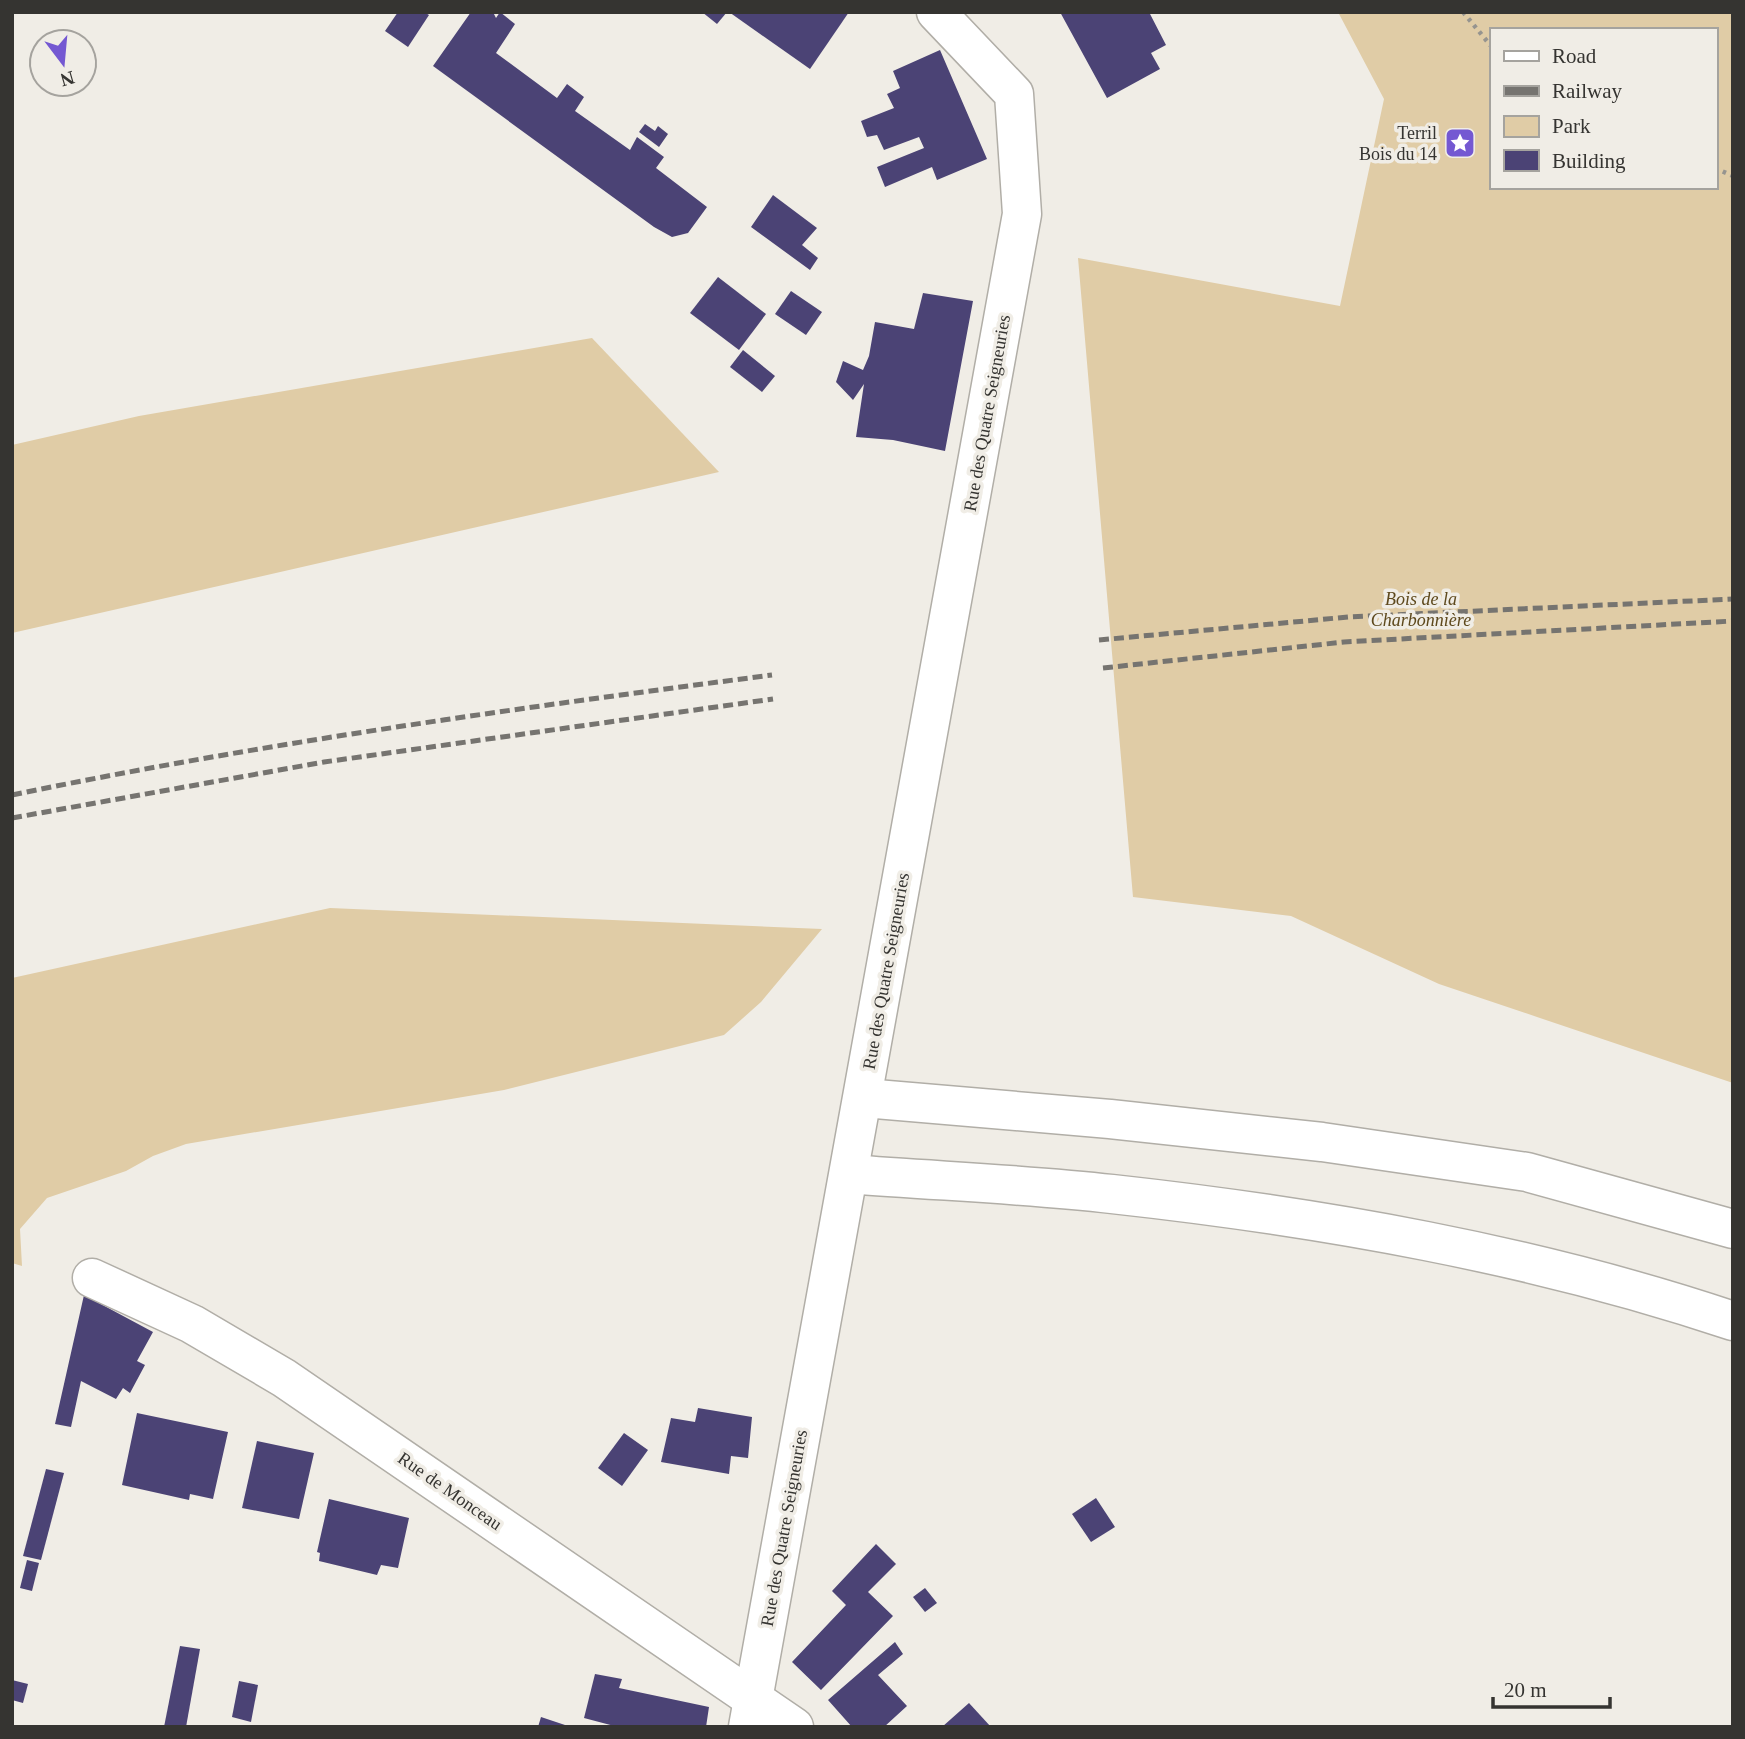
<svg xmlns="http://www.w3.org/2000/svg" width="1745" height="1739" font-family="'Times New Roman',serif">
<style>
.green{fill:#e0cca6;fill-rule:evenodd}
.building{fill:#4b4375}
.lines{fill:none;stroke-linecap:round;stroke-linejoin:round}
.minor-casing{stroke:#b1aea7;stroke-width:41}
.major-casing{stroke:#b1aea7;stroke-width:41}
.path{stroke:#96948f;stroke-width:4.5;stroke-dasharray:3.5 5;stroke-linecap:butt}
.minor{stroke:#fff;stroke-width:38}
.major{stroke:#fff;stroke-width:38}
.rail{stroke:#767470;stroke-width:5;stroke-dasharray:10 5;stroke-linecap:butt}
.labels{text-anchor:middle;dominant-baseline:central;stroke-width:7;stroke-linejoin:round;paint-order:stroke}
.poi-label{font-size:18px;fill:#353431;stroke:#f0ede6;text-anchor:end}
.street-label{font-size:18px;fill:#353431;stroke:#f0ede6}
.park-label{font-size:18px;font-style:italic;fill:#5e491d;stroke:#f0ede6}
</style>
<rect width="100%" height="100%" fill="#f0ede6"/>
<g class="green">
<path d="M1338,12H1733V1083L1439,984L1291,916L1133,897L1078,258L1340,306L1384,99ZM1491,30H1715V187H1491Z"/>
<path d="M592,338L719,472L12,633V445L139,416Z"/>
<path d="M330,908L822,929L761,1002L724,1035L504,1090L186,1144L153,1156L126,1171L47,1198L20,1229L22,1266L12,1263V978Z"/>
</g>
<g class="building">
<path d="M398,12H424L429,15L408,47L385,31Z"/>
<path d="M471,12H493L496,18L500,12L515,24L496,53L557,98L567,84L584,97L575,111L630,150L637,137L664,157L656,168L707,207L688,233L672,237L654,227L433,66Z"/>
<path d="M702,12H727L717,24Z"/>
<path d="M729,12H849L810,69Z"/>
<path d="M1060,12H1149L1166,45L1151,53L1160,69L1107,98Z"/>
<path d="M940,50L987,159L937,180L932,167L885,187L877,167L924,148L919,137L884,150L877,135L867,137L861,121L894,108L887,94L900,88L893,71Z"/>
<path d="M645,124L655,131L658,126L668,134L659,147L639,132Z"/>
<path d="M773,195L817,228L802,245L818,258L810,270L751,227Z"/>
<path d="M718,277L766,314L739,350L690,313Z"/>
<path d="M791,291L822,312L806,335L775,314Z"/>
<path d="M923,293L973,301L945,451L893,440L856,437L864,384L853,400L836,382L843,361L863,370L869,356L875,322L914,329Z"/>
<path d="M743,350L775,376L762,392L730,367Z"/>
<path d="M84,1295L153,1332L137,1361L145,1365L130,1393L123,1388L116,1399L81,1381L71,1427L55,1424Z"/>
<path d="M698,1408L752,1417L748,1458L731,1456L729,1474L661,1462L671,1418L695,1422Z"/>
<path d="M137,1413L228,1432L213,1499L190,1494L189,1500L122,1485Z"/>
<path d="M624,1433L648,1450L622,1486L598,1468Z"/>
<path d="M257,1441L314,1453L299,1519L242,1508Z"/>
<path d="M46,1469L64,1473L41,1560L23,1556Z"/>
<path d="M1096,1498L1115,1527L1091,1542L1072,1514Z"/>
<path d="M329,1499L409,1518L398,1568L381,1565L377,1575L319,1561L320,1553L317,1552Z"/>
<path d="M876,1544L896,1564L868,1592L893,1616L821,1690L792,1662L846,1605L832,1591Z"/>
<path d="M27,1560L39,1563L32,1591L20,1588Z"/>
<path d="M925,1588L937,1603L925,1612L913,1597Z"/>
<path d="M895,1642L903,1654L878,1675L907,1706L884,1727H852L828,1700Z"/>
<path d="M180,1646L200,1649L186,1727H164Z"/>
<path d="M595,1674L622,1679L619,1688L709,1707L706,1727H618L584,1718Z"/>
<path d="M12,1680L28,1684L23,1703L12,1700Z"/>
<path d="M239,1681L258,1685L251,1722L232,1717Z"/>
<path d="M969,1703L991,1727H942Z"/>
<path d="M541,1717L568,1726V1727H538Z"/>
</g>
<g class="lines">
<g class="minor-casing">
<g id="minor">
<path d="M92,1278L192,1324L284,1378L794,1727"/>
<path d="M748,1727L1022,214L1014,94L936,12"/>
</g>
</g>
<g class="major-casing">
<g id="major">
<path d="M864,1098L1110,1119L1322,1142L1527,1172L1733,1229"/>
<path d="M849,1174C936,1181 1025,1184 1112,1194C1321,1217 1533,1254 1733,1321"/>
</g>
</g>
<g class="path">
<path d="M1463,12L1491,46"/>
<path d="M1715,168L1733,176"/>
</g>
<use href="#minor" class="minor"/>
<use href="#major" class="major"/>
<g class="rail">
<path d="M1099,640L1348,617L1733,599"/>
<path d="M1103,668L1344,642L1733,621"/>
<path d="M12,795C263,743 518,708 772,675"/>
<path d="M12,818L324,762L773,699"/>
</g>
</g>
<defs>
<g id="sight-square" transform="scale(1.575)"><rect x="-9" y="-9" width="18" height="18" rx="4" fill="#7458d2" stroke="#f0ede6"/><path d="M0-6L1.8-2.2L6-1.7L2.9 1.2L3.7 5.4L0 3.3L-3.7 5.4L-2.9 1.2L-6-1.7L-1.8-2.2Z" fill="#fff"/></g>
</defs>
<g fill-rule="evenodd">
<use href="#sight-square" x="1460" y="143"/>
</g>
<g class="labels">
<g class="poi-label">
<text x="1437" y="133">Terril<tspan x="1437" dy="21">Bois du 14</tspan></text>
</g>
<g class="street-label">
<text transform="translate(987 413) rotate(-80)">Rue des Quatre Seigneuries</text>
<text transform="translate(886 971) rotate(-80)">Rue des Quatre Seigneuries</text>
<text transform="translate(450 1491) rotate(35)">Rue de Monceau</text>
<text transform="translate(784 1528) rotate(-80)">Rue des Quatre Seigneuries</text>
</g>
<g class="park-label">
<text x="1421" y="599">Bois de la<tspan x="1421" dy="21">Charbonnière</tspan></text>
</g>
</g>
<rect width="1745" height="1739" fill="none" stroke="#353431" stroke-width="28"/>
<rect x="1490" y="28" width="228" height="161" fill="#f0ede6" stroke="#a5a39e" stroke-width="2"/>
<rect x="1504" y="51" width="35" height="10" fill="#ffffff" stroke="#a5a39e" stroke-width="2"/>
<text x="1552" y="63" font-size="21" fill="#353431">Road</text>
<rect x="1504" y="86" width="35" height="10" fill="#767470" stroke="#a5a39e" stroke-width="2"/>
<text x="1552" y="98" font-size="21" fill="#353431">Railway</text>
<rect x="1504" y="116" width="35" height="21" fill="#e0cca6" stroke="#a5a39e" stroke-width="2"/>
<text x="1552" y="133" font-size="21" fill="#353431">Park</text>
<rect x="1504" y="150" width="35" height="21" fill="#4b4375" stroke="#a5a39e" stroke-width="2"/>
<text x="1552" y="168" font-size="21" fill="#353431">Building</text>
<g transform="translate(63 63) rotate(164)"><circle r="33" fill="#f0ede6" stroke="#a5a39e" stroke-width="2"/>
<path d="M0-5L12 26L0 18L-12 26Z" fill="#7458d2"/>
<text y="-10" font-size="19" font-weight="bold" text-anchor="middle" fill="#353431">N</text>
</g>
<path d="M1493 1697v10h117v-10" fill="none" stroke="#353431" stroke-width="3.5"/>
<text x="1504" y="1697" font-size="21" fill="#353431" stroke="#f0ede6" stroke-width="5" paint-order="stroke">20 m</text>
</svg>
